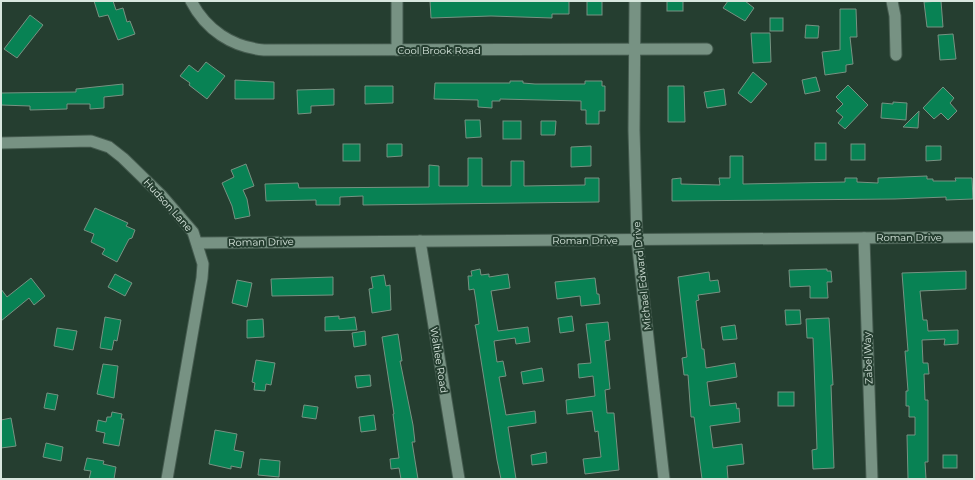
<svg xmlns="http://www.w3.org/2000/svg" width="975" height="480" font-family="Montserrat,sans-serif">
<style>
.building{fill:#088254;stroke:#779282}
.lines{fill:none;stroke-linecap:round;stroke-linejoin:round}
.minor-casing{stroke:#455b4f;stroke-width:13}
.minor{stroke:#779283;stroke-width:11}
.labels{text-anchor:middle;dominant-baseline:central;stroke-width:4;stroke-linejoin:round;paint-order:stroke}
.street-label{font-size:10px;fill:#d8e7de;stroke:#253e30}
</style>
<rect width="100%" height="100%" fill="#253e30"/>
<g class="building">
<path d="M94,1H113L116,10L123,8L127,22L130,21L135,34L118,40L108,15L99,17Z"/>
<path d="M430,1H569V14H552V18L491,16L431,18Z"/>
<rect x="587" y="1" width="15" height="14"/>
<rect x="667" y="1" width="16" height="10"/>
<path d="M728,1H745L754,8L745,21L723,8Z"/>
<path d="M941,1L943,27H927L924,2Z"/>
<path d="M840,9H856L857,37H850L853,64L846,65V72L825,75L822,52L840,50Z"/>
<path d="M30,15L43,25L17,58L4,49Z"/>
<rect x="770" y="18" width="13" height="13"/>
<path d="M806,25L819,26L818,38H805Z"/>
<path d="M751,33H770L771,62L753,63Z"/>
<path d="M953,34L956,59L940,60L938,35Z"/>
<path d="M206,62L225,76L207,99L189,85L190,83L180,76L189,65L198,72Z"/>
<path d="M753,72L767,84L751,103L738,93Z"/>
<path d="M816,77L820,91L805,94L802,80Z"/>
<path d="M235,80L274,82V99H235Z"/>
<path d="M510,81H523V83L535,84H585V81H602V86H605V111H599V124H586V110H581V101L500,99V101H492V108L478,107V100L434,99L435,83H510Z"/>
<path d="M123,84V95L104,97V108L90,109V104H67V109L30,110V106L1,105V93L76,92V89Z"/>
<path d="M848,85L868,105L845,129L838,123L843,117L836,111L843,104L836,97Z"/>
<path d="M365,86H393V103L365,104Z"/>
<path d="M668,86H684L685,122H668Z"/>
<path d="M943,87L954,98L950,103L957,111L948,120L941,113L934,119L923,108Z"/>
<path d="M334,89V105L311,106V113L298,114L297,90Z"/>
<path d="M724,89L726,105L707,108L704,92Z"/>
<path d="M893,102L907,103L906,120L881,118L882,103L893,104Z"/>
<path d="M919,111L918,128L903,127Z"/>
<path d="M465,120H480L481,137L466,138Z"/>
<rect x="503" y="121" width="18" height="18"/>
<path d="M541,121H556L555,135H541Z"/>
<rect x="815" y="143" width="11" height="17"/>
<rect x="343" y="144" width="17" height="17"/>
<path d="M387,144H402V156L387,157Z"/>
<rect x="851" y="144" width="14" height="16"/>
<path d="M591,146V166L571,167V147Z"/>
<path d="M926,146H941V160L926,161Z"/>
<path d="M730,156H743V184L845,182V178H857V182L878,183V178L927,176V179H933V181H956L955,178H972L973,199L946,200V197L895,199L672,201V179L681,178V184L720,185L719,178H730Z"/>
<path d="M468,158H482V186H511V161H524V186L585,185V178H599V202L363,205V196L340,197V205H316V200L266,201L265,184L298,183L299,188L429,187V165L439,166V186H468Z"/>
<path d="M246,164L254,186L243,190L247,199L250,216L235,219L232,206L222,183L234,177L231,170Z"/>
<path d="M95,208L128,223L126,226L135,230L132,238L129,239L117,262L102,254L105,249L91,242L94,234L84,230Z"/>
<path d="M480,269L481,275L489,274V277L508,274L510,288L491,291L498,331L528,327L530,342L516,344L515,338L494,341L497,362L503,361L506,376L499,377L506,415L535,411L536,423L508,427L516,479H501L497,460L476,329L475,325L479,324L476,301L474,289L469,290L468,276H472L471,271Z"/>
<path d="M827,269V271H831L832,282H827L828,298H810V286L790,287L789,270Z"/>
<path d="M966,271V289L920,291L923,320H927L928,331L958,330V344L944,345L945,339L922,340L923,363H928L929,374H924L925,400H928V462H925L926,479H908L907,435H915V417H909V406H906V391H908L905,351H908L902,273Z"/>
<path d="M709,272L710,281L718,280L720,292L698,295L699,300L696,301L702,349H704L706,368L735,363L737,377L707,382L710,406L736,403L737,409L739,408L740,422L710,426L713,448L742,444L744,464L727,466L728,479H702L694,417H691L688,375H684L682,358L687,357L678,277Z"/>
<path d="M115,274L132,283L125,296L108,287Z"/>
<path d="M384,275L386,286L390,285L391,310L372,313L369,289L373,288L371,277Z"/>
<path d="M333,277V295L272,296L271,279Z"/>
<path d="M31,278L45,296L34,305L29,298L1,321V289L7,297Z"/>
<path d="M595,278L597,294H599L600,304L581,306L580,296L557,299L555,282Z"/>
<path d="M237,280L252,283L247,307L232,303Z"/>
<path d="M785,310H800L801,324L786,325Z"/>
<path d="M339,316V319L355,317L357,330L325,331V317Z"/>
<path d="M572,316L574,331L560,333L558,318Z"/>
<path d="M105,317L121,320L117,341L114,340L112,350L100,348Z"/>
<path d="M829,318L833,385H831L834,468L813,469L812,450L817,449L814,363L813,338H807L806,319Z"/>
<path d="M263,319L264,337L247,338V320Z"/>
<path d="M608,322L610,340L605,341L610,389L605,390L607,413H614L619,470L585,474L583,459L601,457L598,431L595,432L592,411L567,414L566,400L595,396L593,376L579,378L578,364L591,363L586,324Z"/>
<path d="M735,325L737,339L723,340L721,327Z"/>
<path d="M57,328L77,331L73,350L54,346Z"/>
<path d="M365,331L366,345L354,347L352,333Z"/>
<path d="M398,334L402,361H400L413,425L415,442H412L418,479H401L399,468L391,469L390,459L399,458L393,414H394L382,337Z"/>
<path d="M256,360L275,363L271,385L266,384L265,391L254,390L255,383L252,382Z"/>
<path d="M103,364L118,366L114,398L97,394Z"/>
<path d="M542,368L544,381L523,384L521,372Z"/>
<path d="M370,375L371,386L357,388L355,376Z"/>
<rect x="778" y="392" width="16" height="14"/>
<path d="M47,393L58,395L55,410L44,408Z"/>
<path d="M304,405L318,407L316,419L302,417Z"/>
<path d="M112,412L122,414L121,419H124L119,446L103,443L105,433L96,431L98,420L106,422L107,417H111Z"/>
<path d="M374,415L376,430L361,432L359,417Z"/>
<path d="M11,418L16,446L1,448V420Z"/>
<path d="M215,430L237,434L234,450L244,452L241,468L231,466V469L209,464Z"/>
<path d="M46,443L63,447L61,461L43,457Z"/>
<path d="M546,452L547,463L532,465L531,455Z"/>
<rect x="943" y="455" width="14" height="13"/>
<path d="M87,458L104,461L103,464L116,467L114,479H89L91,471L84,470Z"/>
<path d="M260,459L280,461L279,477L258,475Z"/>
</g>
<g class="lines">
<g class="minor-casing">
<g id="minor">
<path d="M191,1C206,30 232,47 264,50L707,49"/>
<path d="M635,1L634,130L637,240L664,479"/>
<path d="M892,1L895,16L896,55"/>
<path d="M397,50V1"/>
<path d="M1,143L91,141L109,147L123,158L162,196L193,232L203,264L202,278L167,479"/>
<path d="M864,238L872,479"/>
<path d="M420,241L459,479"/>
<path d="M197,243L974,237"/>
</g>
</g>
<use href="#minor" class="minor"/>
</g>
<g class="labels">
<g class="street-label">
<text x="439" y="50">Cool Brook Road</text>
<text transform="translate(168 205) rotate(48)">Hudson Lane</text>
<text x="909" y="237">Roman Drive</text>
<text x="585" y="240">Roman Drive</text>
<text transform="translate(261 242) rotate(-1)">Roman Drive</text>
<text transform="translate(642 276) rotate(-96)">Michael Edward Drive</text>
<text transform="translate(868 358) rotate(-92)">Zabel Way</text>
<text transform="translate(439 360) rotate(81)">Waltlee Road</text>
</g>
</g>
<rect width="975" height="480" fill="none" stroke="#d8e7de" stroke-width="4"/>
</svg>
